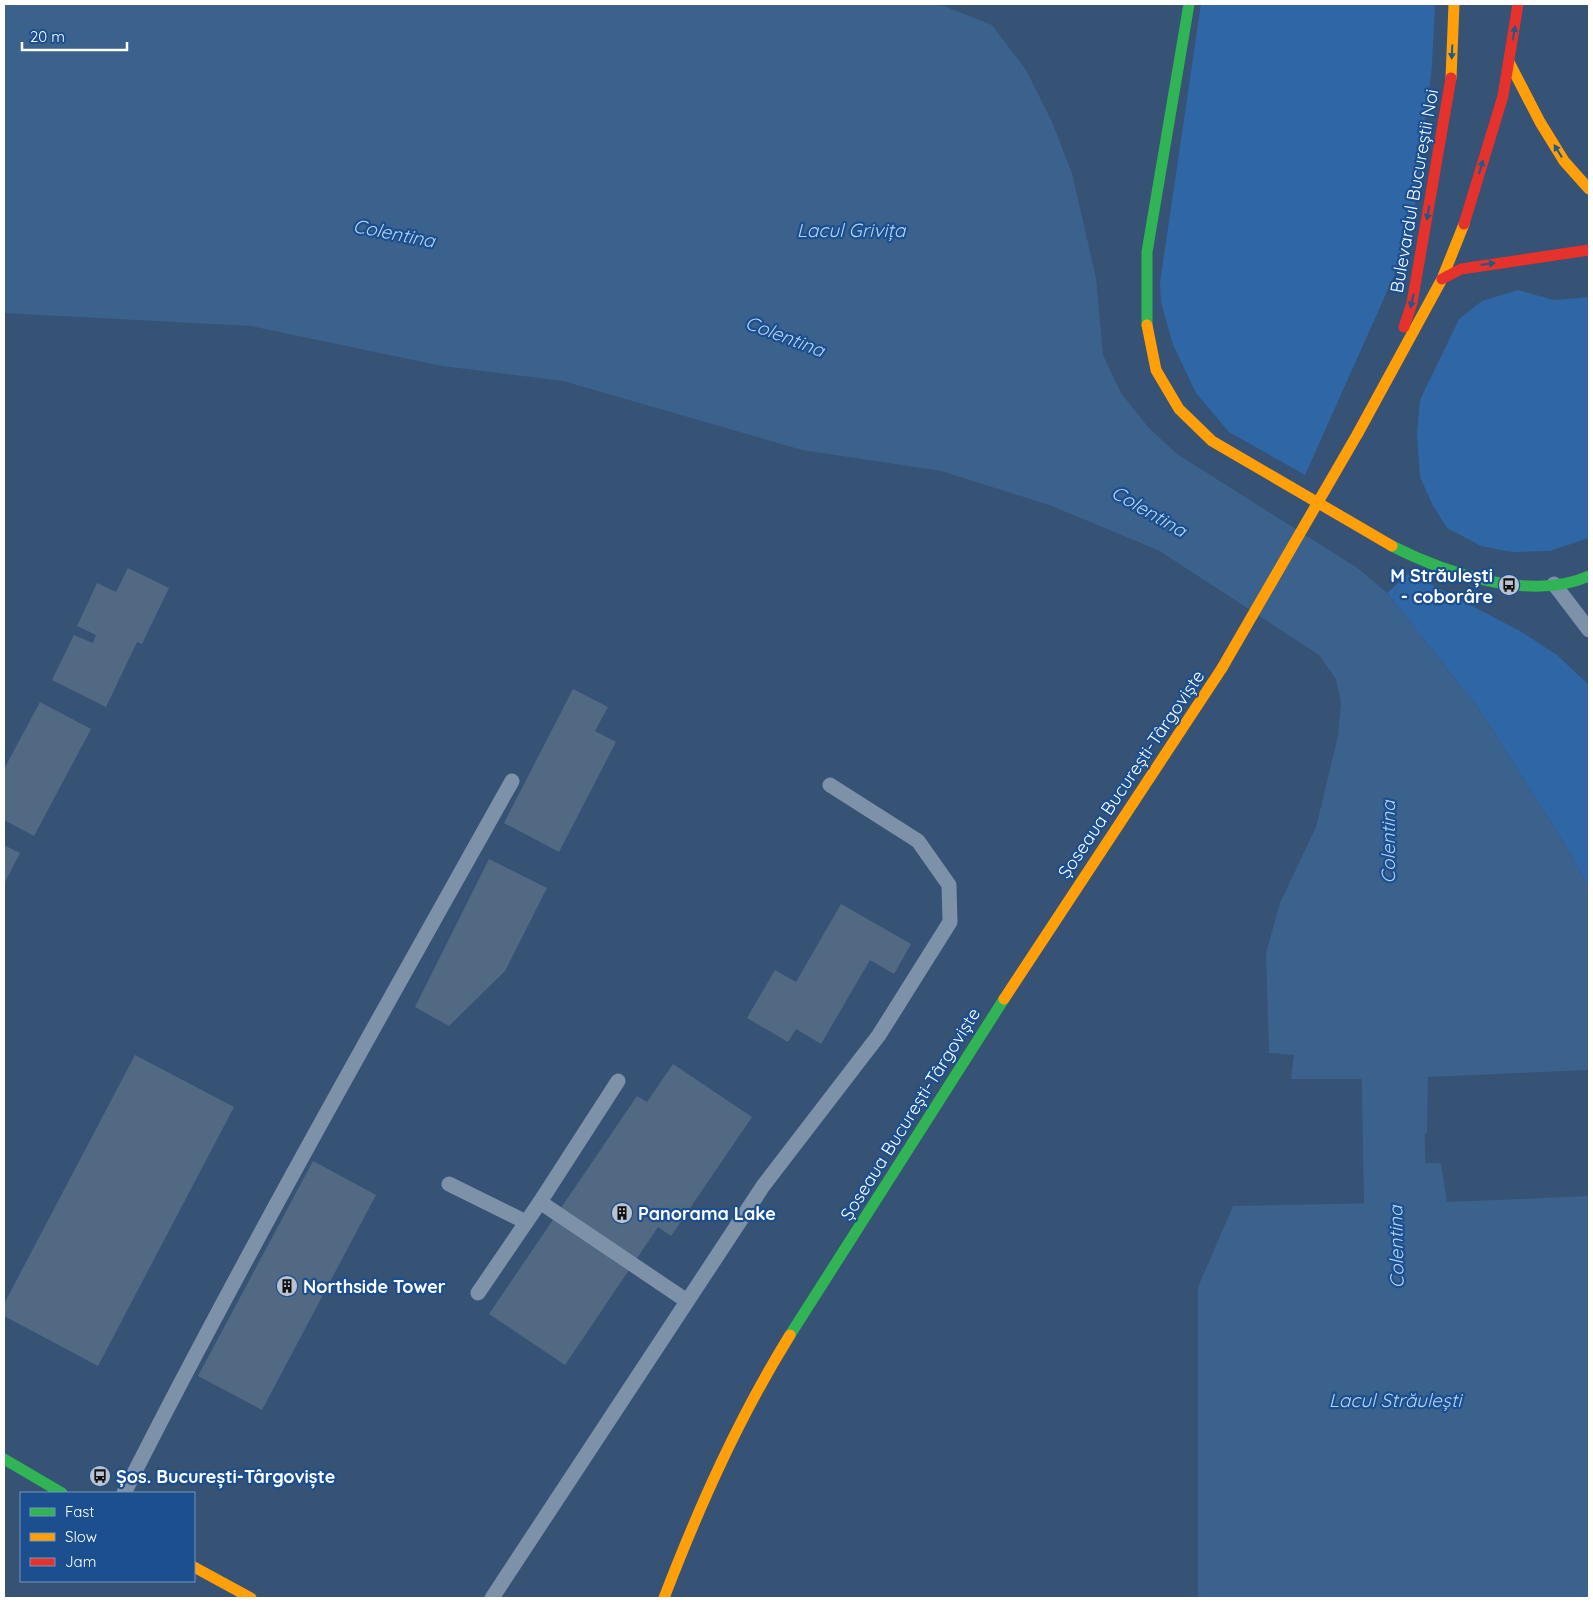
<svg xmlns="http://www.w3.org/2000/svg" width="1593" height="1602" font-family="Quicksand,sans-serif">
<style>
.green{fill:#2f66a5}
.water{fill:#3b618d}
.lines{fill:none;stroke-linecap:round;stroke-linejoin:round}
.river{stroke:#3b618d;stroke-width:62}
.building{fill:#526984}
.lane{stroke:#7d92a8;stroke-width:15}
.fast{stroke:#30b455;stroke-width:11}
.slow{stroke:#ff9f0a;stroke-width:11}
.jam{stroke:#e5322d;stroke-width:11}
.slow-bridge{stroke:#ff9f0a;stroke-width:11}
.oneway{fill:#1d5989}
.labels{text-anchor:middle;dominant-baseline:central;stroke-width:4.5;stroke-linejoin:round;paint-order:stroke}
.street-label{font-size:18px;fill:#fff;stroke:#1b4f8f}
.poi-label{font-size:18px;font-weight:bold;fill:#fff;stroke:#1b4f8f;text-anchor:start}
.water-label{font-size:19px;font-style:italic;fill:#b5d3f5;stroke:#1b4f8f}
</style>
<rect width="100%" height="100%" fill="#365274"/>
<g class="green">
<path d="M1201,4H1435L1432,66L1411,238L1305,475L1229,432L1196,393L1173,345L1161,302L1160,282Z"/>
<path d="M1518,290L1554,300L1589,297V538L1550,551L1512,552L1481,546L1447,528L1433,506L1420,477L1417,435L1420,400L1459,319L1482,301Z"/>
<path d="M1409,573L1520,631L1557,655L1589,685V888L1563,841L1479,709L1387,593Z"/>
</g>
<g class="water">
<path d="M4,4H932L944,6L992,25L1026,70L1052,122L1072,173L1096,278L1103,355L1121,393L1148,427L1177,454L1359,569L1387,593L1479,709L1563,841L1589,888V1070L1428,1077L1427,1133L1368,1134L1369,1079H1291L1294,1055L1269,1053L1266,953L1280,903L1316,827L1338,736L1341,703L1336,679L1319,655L1158,550L1049,505L941,471L802,450L563,381L442,366L251,326L4,313Z"/>
<path d="M1380,1163H1441L1447,1202L1589,1196V1598H1198V1287L1233,1206L1379,1203Z"/>
</g>
<g class="lines">
<path class="river" d="M1392,1047L1396,1250"/>
</g>
<g class="building">
<path d="M128,568L169,588L142,644L137,642L106,707L52,680L74,635L93,643L96,635L77,626L97,583L116,592Z"/>
<path d="M573,689L608,707L595,731L616,742L559,852L504,823Z"/>
<path d="M40,702L91,729L34,836L4,820V769Z"/>
<path d="M4,845L20,853L4,884Z"/>
<path d="M489,859L547,888L505,971L449,1026L415,1007Z"/>
<path d="M841,904L911,944L894,974L870,960L821,1044L796,1029L788,1042L747,1018L775,970L796,982Z"/>
<path d="M135,1055L234,1107L98,1366L4,1316V1304Z"/>
<path d="M673,1064L752,1117L671,1236L658,1227L565,1365L489,1314L637,1096L647,1102Z"/>
<path d="M313,1161L376,1195L262,1410L198,1376Z"/>
</g>
<g class="lines">
<g class="lane">
<path d="M1554,584L1589,630"/>
<path d="M618,1081L540,1202L687,1301"/>
<path d="M449,1184L526,1222"/>
<path d="M478,1293L540,1202"/>
<path d="M124,1493C246,1252 380,1017 512,781"/>
<path d="M492,1598L763,1186L879,1035L950,922L949,885L918,841L830,785"/>
</g>
<g class="fast">
<path d="M1147,325V252L1189,4"/>
<path d="M1392,546C1445,573 1531,602 1589,576"/>
<path d="M790,1335L1004,999"/>
<path d="M4,1459L62,1493"/>
</g>
<g class="slow">
<path d="M1509,62L1540,122L1564,161L1589,189"/>
<path d="M1451,78L1454,4"/>
<path d="M1147,325L1156,370L1179,409L1212,441L1392,546"/>
<path d="M1358,433L1442,279L1464,224"/>
<path d="M1004,999L1222,668"/>
<path d="M194,1567L251,1598"/>
<path d="M664,1598C699,1507 738,1419 790,1335"/>
</g>
<g class="jam">
<path d="M1464,224L1503,96L1518,4"/>
<path d="M1442,279L1461,269L1589,250"/>
<path d="M1404,327L1412,303L1451,78"/>
</g>
<path class="slow-bridge" d="M1222,668L1358,433"/>
</g>
<defs><path id="oneway-solid" d="M-6-.8H1V-3.2L6.5 0L1 3.2V.8H-6Z" transform="scale(1.25)"/></defs>
<g class="oneway">
<use href="#oneway-solid" transform="translate(1514 33) rotate(-81)"/>
<use href="#oneway-solid" transform="translate(1452 52) rotate(93)"/>
<use href="#oneway-solid" transform="translate(1558 151) rotate(-122)"/>
<use href="#oneway-solid" transform="translate(1481 167) rotate(-73)"/>
<use href="#oneway-solid" transform="translate(1428 213) rotate(100)"/>
<use href="#oneway-solid" transform="translate(1488 264) rotate(-8)"/>
<use href="#oneway-solid" transform="translate(1412 301) rotate(103)"/>
</g>
<defs>
<g id="bus-disc" transform="scale(1.125)"><circle r="9.5" fill="#b9c2ce" stroke="#1b4f8f"/><path d="M-5-6H5V4H4V6H2V4H-2V6H-4V4H-5ZM-3.5-4V0h7V-4ZM-3.5 1.2v1.5H-2V1.2ZM2 1.2v1.5H3.5V1.2Z" fill="#111"/></g>
<g id="building-disc" transform="scale(1.125)"><circle r="9.5" fill="#b9c2ce" stroke="#1b4f8f"/><path d="M-4-6H4V6H1V3H-1V6H-4ZM-2.5-4.3h1.7v1.8h-1.7ZM.8-4.3h1.7v1.8H.8ZM-2.5-1h1.7V.8h-1.7ZM.8-1h1.7V.8H.8Z" fill="#111"/></g>
</defs>
<g fill-rule="evenodd">
<use href="#bus-disc" x="1509" y="585"/>
<use href="#building-disc" x="622" y="1213"/>
<use href="#building-disc" x="287" y="1286"/>
<use href="#bus-disc" x="100" y="1476"/>
</g>
<g class="labels">
<g class="street-label">
<text transform="translate(1414 191) rotate(-80)">Bulevardul Bucureștii Noi</text>
<text transform="translate(1131 774) rotate(-56)">Șoseaua București-Târgoviște</text>
<text transform="translate(910 1114) rotate(-58)">Șoseaua București-Târgoviște</text>
</g>
<g class="poi-label">
<text x="1493" y="575" text-anchor="end">M Străulești<tspan x="1493" dy="21">- coborâre</tspan></text>
<text x="638" y="1213">Panorama Lake</text>
<text x="303" y="1286">Northside Tower</text>
<text x="116" y="1476">Șos. București-Târgoviște</text>
</g>
<g class="water-label">
<text x="851" y="230">Lacul Grivița</text>
<text transform="translate(394 233) rotate(11)">Colentina</text>
<text transform="translate(785 336) rotate(21)">Colentina</text>
<text transform="translate(1149 511) rotate(30)">Colentina</text>
<text transform="translate(1388 842) rotate(-90)">Colentina</text>
<text transform="translate(1396 1247) rotate(-91)">Colentina</text>
<text x="1395" y="1400">Lacul Străulești</text>
</g>
</g>
<rect width="1593" height="1602" fill="none" stroke="#ffffff" stroke-width="10"/>
<rect x="20" y="1492" width="175" height="90" fill="#1b4f8f" stroke="#7695bc"/>
<rect x="30" y="1508" width="25" height="8" fill="#30b455" stroke="#7695bc"/>
<text x="65" y="1517" font-size="15" fill="#ffffff">Fast</text>
<rect x="30" y="1533" width="25" height="8" fill="#ff9f0a" stroke="#7695bc"/>
<text x="65" y="1542" font-size="15" fill="#ffffff">Slow</text>
<rect x="30" y="1558" width="25" height="8" fill="#e5322d" stroke="#7695bc"/>
<text x="65" y="1567" font-size="15" fill="#ffffff">Jam</text>
<path d="M22 42v8h105v-8" fill="none" stroke="#ffffff" stroke-width="2.5"/>
<text x="30" y="42" font-size="15" fill="#ffffff" stroke="#1b4f8f" stroke-width="4" paint-order="stroke">20 m</text>
</svg>
